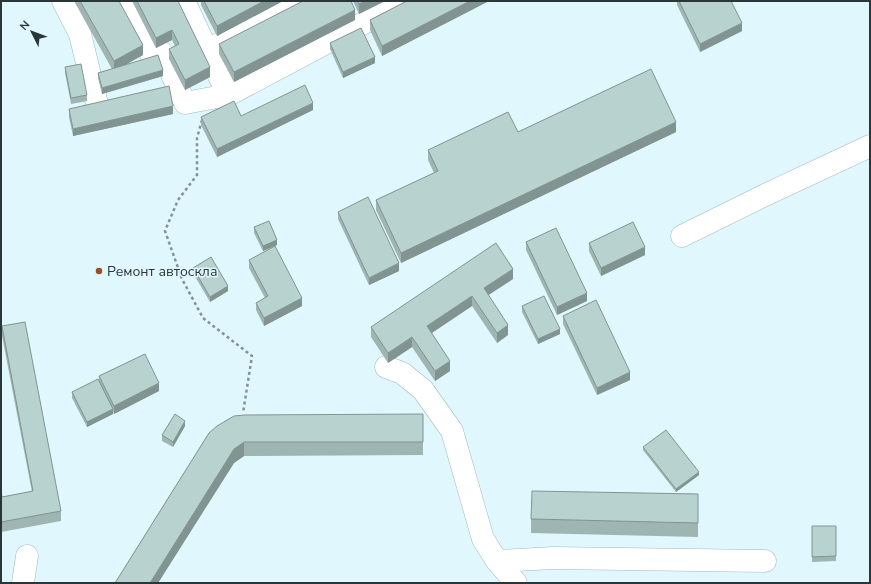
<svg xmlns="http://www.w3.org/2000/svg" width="871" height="584" font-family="'Nunito Sans',sans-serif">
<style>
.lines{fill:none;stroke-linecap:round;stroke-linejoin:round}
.minor-casing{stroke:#a0bac2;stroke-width:23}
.path{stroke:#829297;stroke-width:2.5;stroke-dasharray:3 3;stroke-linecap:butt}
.minor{stroke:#fff;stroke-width:22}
.wall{fill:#9eb5b2}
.shaded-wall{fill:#819491}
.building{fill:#b8d3cf;stroke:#819491}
.poi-dot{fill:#97502a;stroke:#e1f7fe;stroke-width:1.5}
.labels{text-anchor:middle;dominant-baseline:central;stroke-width:3;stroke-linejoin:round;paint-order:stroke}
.poi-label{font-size:14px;fill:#2b3639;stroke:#e1f7fe;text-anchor:start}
</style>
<rect width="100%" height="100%" fill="#e1f7fe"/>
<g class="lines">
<g class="minor-casing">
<g id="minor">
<path d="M63,1L80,34L97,104"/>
<path d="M124,1L151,54L162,53L185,103L228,95L405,1"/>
<path d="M184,1L228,95"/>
<path d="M207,50L302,1"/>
<path d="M682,236L765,195L870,146"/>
<path d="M386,367L402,373L423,390L452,431L483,539L497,561L516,583"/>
<path d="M497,561L553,558L765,561"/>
<path d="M23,583L27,556"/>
</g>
</g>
<path class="path" d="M202,120L197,138V175L178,200L165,231L182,279L203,318L252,356L243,413"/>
<use href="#minor" class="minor"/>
</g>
<g class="wall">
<path d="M74,1H119L143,55L125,65L163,76L102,94L98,78V73L112,69Z"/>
<path d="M132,1H178L210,77L185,90L169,59V49L175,46L172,40L156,48Z"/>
<path d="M201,1H283L217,36L201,5Z"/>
<path d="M353,1H385L359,14Z"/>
<path d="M407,1H489L382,56L370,30V20Z"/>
<path d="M677,1H731L742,31L700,52L677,5Z"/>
<path d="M355,20L234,82L219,54V44Z"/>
<path d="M330,43L375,63L343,78L330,49Z"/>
<path d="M65,67L87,95V101L71,104L65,73Z"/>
<path d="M69,109L173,114L73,136L69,117Z"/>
<path d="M313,110L217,157L201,125V117L241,116Z"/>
<path d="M518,132H676L401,263L376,210V200L434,173L428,160V150Z"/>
<path d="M338,212L399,271L369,285L338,219Z"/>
<path d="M254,227L277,245L263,251L254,233Z"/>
<path d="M526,242L587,301L557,315L526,250Z"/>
<path d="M589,243L645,255L601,276L589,251Z"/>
<path d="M249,260L302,306L264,326L256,310V303L265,298L249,268Z"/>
<path d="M193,268L228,291L210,302L193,273Z"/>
<path d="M513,279L488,295L508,335L497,343L472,306L432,333L450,371L435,381L412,347L388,363L371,337V327Z"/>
<path d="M522,306L560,334L538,344L522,312Z"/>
<path d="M563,316L630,380L597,395L563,324Z"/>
<path d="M2,326L61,511V521L1,532V490L2,497L32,492L2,336Z"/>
<path d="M99,376L159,391L114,414L113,411V414L87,427L72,398V392L99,382Z"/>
<path d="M423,414V455L244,456L234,463L158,583H115L209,433Z"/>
<path d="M185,426L173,447L162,441V435Z"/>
<path d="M643,447L699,475L676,492L643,450Z"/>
<path d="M698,508V537L531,533V519Z"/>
<path d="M812,526H836V561L812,562Z"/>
</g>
<g class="shaded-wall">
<path d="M264,1H283L217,36V26Z"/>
<path d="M365,1H385L359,14V4Z"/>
<path d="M470,1H489L382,56V46Z"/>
<path d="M355,10V20L234,82V72Z"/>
<path d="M742,23V31L700,52V44Z"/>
<path d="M172,30V40L156,48V38Z"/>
<path d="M143,45V55L114,71V61Z"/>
<path d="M375,57V63L343,78V72Z"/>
<path d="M210,67V77L185,90V80Z"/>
<path d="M163,70V76L102,94V88Z"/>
<path d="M313,103V110L217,157V149Z"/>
<path d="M173,106V114L73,136V129Z"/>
<path d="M676,122V132L401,263V253Z"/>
<path d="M277,240V245L263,251V246Z"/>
<path d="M645,247V255L601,276V268Z"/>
<path d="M399,263V271L369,285V278Z"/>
<path d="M513,269V279L484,298V288Z"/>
<path d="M228,286V291L210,302V297Z"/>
<path d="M587,293V301L557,315V307Z"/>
<path d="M472,296V306L427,336V326Z"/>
<path d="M302,298V306L264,326V318Z"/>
<path d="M508,325V335L497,343V333Z"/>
<path d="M560,329V334L538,344V339Z"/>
<path d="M412,337V347L388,363V353Z"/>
<path d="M450,361V371L435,381V371Z"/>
<path d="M630,372V380L597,395V388Z"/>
<path d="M159,383V391L114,414V406Z"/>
<path d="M113,409V414L87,427V422Z"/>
<path d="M185,421V426L173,447V442Z"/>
<path d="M244,442V456L234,463L158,583H150L234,449Z"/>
<path d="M699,472V475L676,492V489Z"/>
</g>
<g class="building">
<path d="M80,1H119L143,45L114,61Z"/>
<path d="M137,1H178L210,67L185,80L169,49L179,44L172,30L156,38Z"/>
<path d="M204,1H264L217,26Z"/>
<path d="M303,1H351L355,10L234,72L219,44Z"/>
<path d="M358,1H365L359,4Z"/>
<path d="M407,1H470L382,46L370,20Z"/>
<path d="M679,1H731L742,23L700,44Z"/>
<path d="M361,28L375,57L343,72L330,43Z"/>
<path d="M158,55L163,70L102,88L98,73Z"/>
<path d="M81,64L87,95L71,98L65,67Z"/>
<path d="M651,69L676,122L401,253L376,200L438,171L428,150L508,112L518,132Z"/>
<path d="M305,85L313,103L217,149L201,117L234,101L241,116Z"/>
<path d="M169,86L173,106L73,129L69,109Z"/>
<path d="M368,197L399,263L369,278L338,212Z"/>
<path d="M269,221L277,240L263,246L254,227Z"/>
<path d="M633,222L645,247L601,268L589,243Z"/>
<path d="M556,228L587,293L557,307L526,242Z"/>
<path d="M496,243L513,269L484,288L508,325L497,333L472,296L427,326L450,361L435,371L412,337L388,353L371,327Z"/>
<path d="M275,246L302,298L264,318L256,303L268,296L249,260Z"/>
<path d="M211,257L228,286L210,297L193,268Z"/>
<path d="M544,296L560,329L538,339L522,306Z"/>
<path d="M596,300L630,372L597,388L563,316Z"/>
<path d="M25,322L61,511L1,522V490L2,497L33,491L2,326Z"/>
<path d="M145,354L159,383L114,406L99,376Z"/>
<path d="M98,379L113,409L87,422L72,392Z"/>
<path d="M175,414L185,421L173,442L162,435Z"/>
<path d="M423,414V442H244L234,449L150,583H115L209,433L217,426L234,416L244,415Z"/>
<path d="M666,430L699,472L676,489L643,447Z"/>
<path d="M532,491L698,494V523L531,519Z"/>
<path d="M812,526H836V556L812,557Z"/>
</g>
<circle class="poi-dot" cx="99" cy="271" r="4"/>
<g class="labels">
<g class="poi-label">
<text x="107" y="271">Ремонт автоскла</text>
</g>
</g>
<rect width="871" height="584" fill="none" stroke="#2b3639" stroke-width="4"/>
<g transform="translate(32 32) rotate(312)" stroke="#e1f7fe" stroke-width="3" paint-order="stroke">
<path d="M0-3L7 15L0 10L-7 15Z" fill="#2b3639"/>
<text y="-6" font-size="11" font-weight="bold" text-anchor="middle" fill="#2b3639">N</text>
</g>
</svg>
